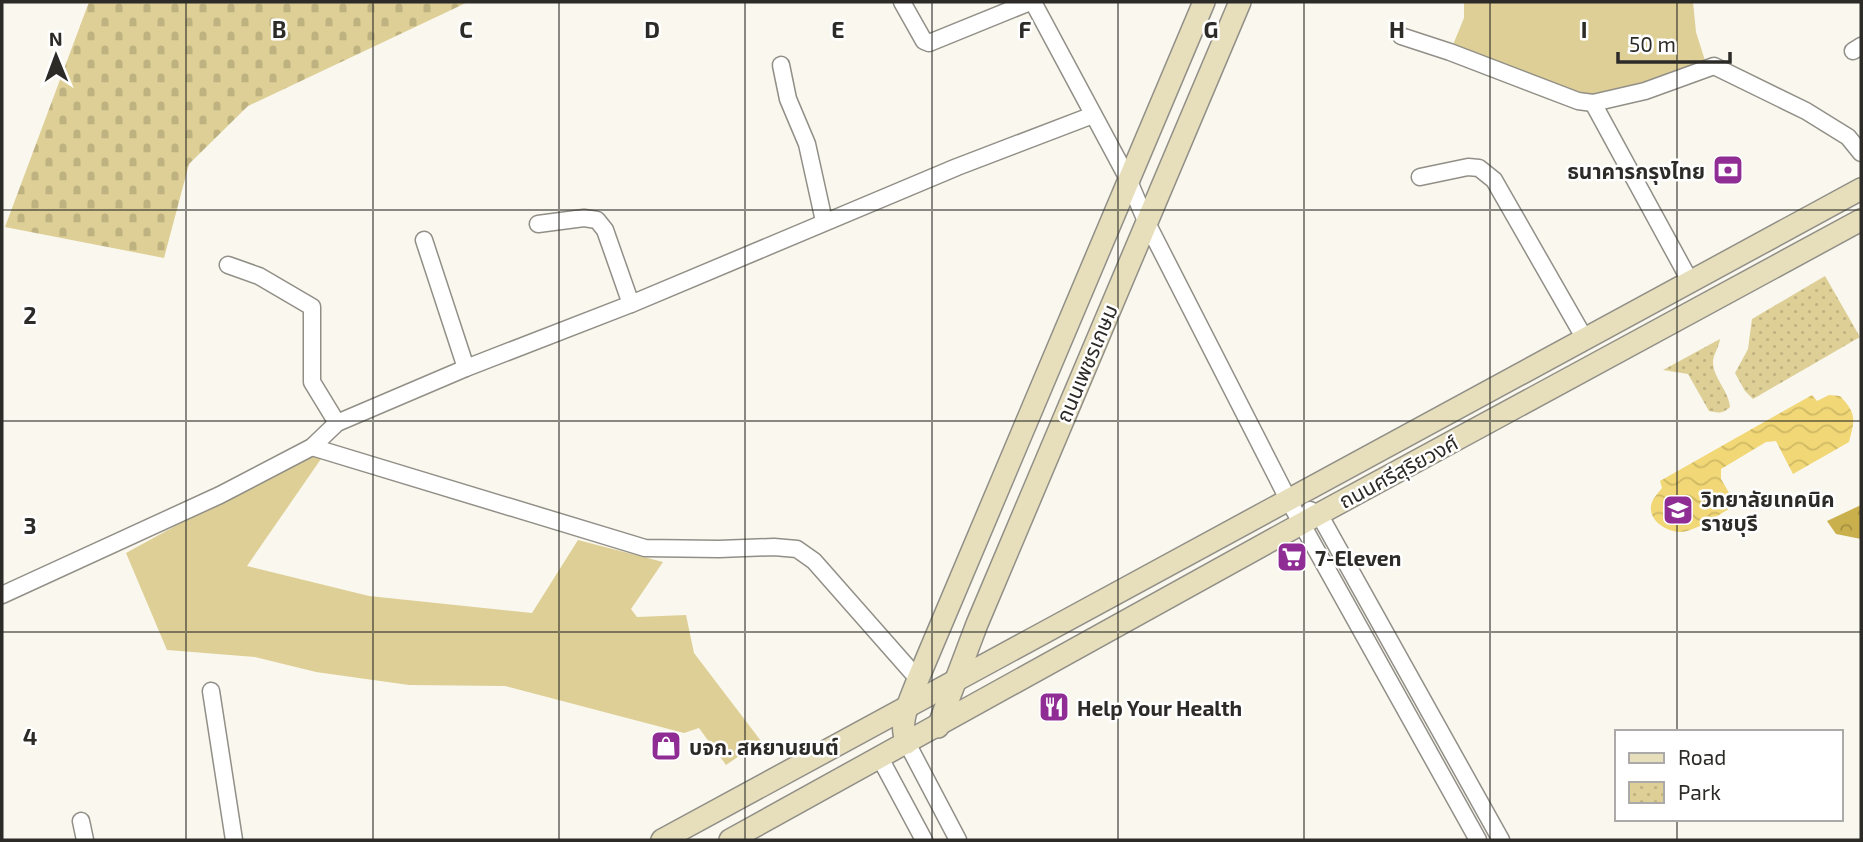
<svg xmlns="http://www.w3.org/2000/svg" width="1863" height="842" font-family="'Exo 2','Noto Sans Thai',sans-serif">
<style>
.grass{fill:#decf96}
.forest{fill:url(#forest-crowns)}
.cemetery{fill:url(#cemetery-stones)}
.park{fill:url(#park-dots)}
.water{fill:url(#water-waves)}
.lines{fill:none;stroke-linecap:round;stroke-linejoin:round}
.minor-casing{stroke:#918f87;stroke-width:19}
.secondary-casing{stroke:#918f87;stroke-width:24}
.minor{stroke:#fff;stroke-width:16}
.secondary{stroke:#e7dfbc;stroke-width:21}
.grid{fill:none;stroke:#2c2b28;stroke-width:2;stroke-opacity:0.55}
.labels{text-anchor:middle;dominant-baseline:central;stroke-width:5;stroke-linejoin:round;paint-order:stroke}
.poi-label{font-size:21px;font-weight:bold;fill:#2c2b28;stroke:#fff;text-anchor:start}
.street-label{font-size:21px;fill:#2c2b28;stroke:#fff}
.grid-label{font-size:23px;text-anchor:middle;font-weight:bold;fill:#2c2b28;stroke:#fff;stroke-width:5;stroke-linejoin:round;paint-order:stroke}
</style>
<defs>
<pattern id="forest-crowns" width="20" height="18" patternUnits="userSpaceOnUse" patternTransform="scale(1.75)"><rect width="20" height="18" fill="#cab04d"/><path d="M2 6a3 3 0 1 1 6 0M12 15a3 3 0 1 1 6 0" fill="none" stroke="#a48f40"/></pattern>
<pattern id="cemetery-stones" width="16" height="16" patternUnits="userSpaceOnUse" patternTransform="scale(1.75)"><rect width="16" height="16" fill="#decf96"/><path d="M2 7V4a2 2 0 0 1 4 0v3zM10 15v-3a2 2 0 0 1 4 0v3z" fill="#bfb281"/></pattern>
<pattern id="park-dots" width="8" height="8" patternUnits="userSpaceOnUse" patternTransform="scale(1.75)"><rect width="8" height="8" fill="#decf96"/><path d="M2 2h.1M6 6h.1" fill="none" stroke="#bfb281" stroke-width="1.8" stroke-linecap="round"/></pattern>
<pattern id="water-waves" width="16" height="10" patternUnits="userSpaceOnUse" patternTransform="scale(1.75)"><rect width="16" height="10" fill="#f1d775"/><path d="M0 5q4-4 8 0t8 0" fill="none" stroke="#cfb965"/></pattern>
</defs>
<rect width="100%" height="100%" fill="#f9f7ee"/>
<g class="grass">
<path d="M1464,2H1693L1696,32L1707,67L1593,103L1450,52L1464,18Z"/>
<path d="M310,452L323,456L247,566L369,596L532,613L578,540L663,562L631,609L637,617L686,615L694,653L761,741L726,765L699,728L684,733L505,686L409,685L316,672L255,657L167,650L126,553Z"/>
</g>
<path class="forest" d="M1861,505V539L1836,534L1827,521Z"/>
<path class="cemetery" d="M89,2H468L248,106L189,164L164,258L5,227Z"/>
<g class="park">
<path d="M1825,276L1860,337L1753,399L1745,391L1735,373L1748,349L1752,319Z"/>
<path d="M1720,339C1719,347 1713,355 1713,362C1713,378 1729,391 1730,407C1723,414 1718,413 1709,411L1688,374L1663,370Z"/>
</g>
<path class="water" d="M1812,395L1817,401L1829,395L1840,396C1857,414 1855,419 1849,442L1793,474L1776,441L1766,442L1721,469V479L1736,505C1721,513 1704,526 1687,531C1671,536 1645,521 1652,502C1654,497 1659,492 1662,488L1660,481Z"/>
<g class="lines">
<g class="minor-casing">
<g id="minor">
<path d="M902,2L924,41L929,43L1030,2"/>
<path d="M1033,2L1128,179L1146,221L1289,501L1478,840"/>
<path d="M1401,36L1450,52L1578,101L1593,103L1645,91L1714,66L1806,111L1848,137L1861,153"/>
<path d="M1853,51L1861,46"/>
<path d="M781,65L788,99L807,144L824,221"/>
<path d="M1593,103L1690,281"/>
<path d="M1420,177L1468,167L1479,168L1494,180L1585,339"/>
<path d="M538,224L584,218L597,220L605,230L631,304"/>
<path d="M424,240L466,368"/>
<path d="M228,265L259,276L312,307V382L337,423"/>
<path d="M312,447L645,548L719,549L774,547L797,549L814,561L918,679"/>
<path d="M1310,510L1319,514L1501,840"/>
<path d="M2,595L220,495L312,447L337,423L466,368L631,304L957,167L1093,115"/>
<path d="M211,691L234,840"/>
<path d="M907,743L958,840"/>
<path d="M880,758L924,840"/>
<path d="M81,821L85,840"/>
</g>
</g>
<g class="secondary-casing">
<g id="secondary">
<path d="M938,727L977,624L1240,2"/>
<path d="M907,743C897,722 911,699 918,679L1204,2"/>
<path d="M662,840L1861,189"/>
<path d="M730,840L1319,514L1861,220"/>
</g>
</g>
<use href="#minor" class="minor"/>
<use href="#secondary" class="secondary"/>
</g>
<path class="grid" d="M186,2V840M373,2V840M559,2V840M745,2V840M932,2V840M1118,2V840M1304,2V840M1490,2V840M1677,2V732M2,210H1861M2,421H1861M2,632H1861M1677,819V840"/>
<defs>
<g id="bank-square" transform="scale(1.575)"><rect x="-9" y="-9" width="18" height="18" rx="4" fill="#8f2d95" stroke="#fff"/><path d="M-6-4H6V4H-6ZM0-2.3a2.3 2.3 0 1 0 0 4.6a2.3 2.3 0 1 0 0-4.6Z" fill="#fff"/></g>
<g id="university-square" transform="scale(1.575)"><rect x="-9" y="-9" width="18" height="18" rx="4" fill="#8f2d95" stroke="#fff"/><path d="M0-5L7-2L0 1L-7-2ZM-4 1L0 2.5L4 1V4Q0 6-4 4Z" fill="#fff"/></g>
<g id="supermarket-square" transform="scale(1.575)"><rect x="-9" y="-9" width="18" height="18" rx="4" fill="#8f2d95" stroke="#fff"/><path d="M-6-5.5h2.5l.6 2H6L4.5 2H-2.5L-4.4-4H-6ZM-1.5 3.2a1.3 1.3 0 1 0 .1 0ZM3 3.2a1.3 1.3 0 1 0 .1 0Z" fill="#fff"/></g>
<g id="restaurant-square" transform="scale(1.575)"><rect x="-9" y="-9" width="18" height="18" rx="4" fill="#8f2d95" stroke="#fff"/><path d="M-5-6h1v4h1v-4h1v4h1v-4h1v5L-1.5 .5V6h-2V.5L-5-1ZM5-6V6H3V1.5H1.5Q1.5-4 5-6Z" fill="#fff"/></g>
<g id="shop-square" transform="scale(1.575)"><rect x="-9" y="-9" width="18" height="18" rx="4" fill="#8f2d95" stroke="#fff"/><path d="M-5-2.5h2.3a2.7 3.5 0 0 1 5.4 0H5L5.5 6h-11ZM-1.5-2.5h3a1.5 2.3 0 0 0-3 0Z" fill="#fff"/></g>
</defs>
<g fill-rule="evenodd">
<use href="#bank-square" x="1728" y="170"/>
<use href="#university-square" x="1678" y="510"/>
<use href="#supermarket-square" x="1292" y="557"/>
<use href="#restaurant-square" x="1054" y="707"/>
<use href="#shop-square" x="666" y="746"/>
</g>
<g class="labels">
<g class="poi-label">
<text x="1705" y="170" text-anchor="end">ธนาคารกรุงไทย</text>
<text x="1701" y="498">วิทยาลัยเทคนิค<tspan x="1701" dy="24">ราชบุรี</tspan></text>
<text x="1315" y="557">7-Eleven</text>
<text x="1077" y="707">Help Your Health</text>
<text x="689" y="746">บจก. สหยานยนต์</text>
</g>
<g class="street-label">
<text transform="translate(1086 363) rotate(-67)">ถนนเพชรเกษม</text>
<text transform="translate(1398 471) rotate(-28)">ถนนศรีสุริยวงศ์</text>
</g>
</g>
<g class="grid-label">
<text x="279" y="38">B</text>
<text x="466" y="38">C</text>
<text x="652" y="38">D</text>
<text x="838" y="38">E</text>
<text x="1025" y="38">F</text>
<text x="1211" y="38">G</text>
<text x="1397" y="38">H</text>
<text x="1584" y="38">I</text>
<text x="30" y="324">2</text>
<text x="30" y="534">3</text>
<text x="30" y="745">4</text>
</g>
<rect width="1863" height="842" fill="none" stroke="#2c2b28" stroke-width="7"/>
<rect x="1615" y="730" width="228" height="91" fill="#ffffff" stroke="#abaaa9" stroke-width="2"/>
<rect x="1629" y="753" width="35" height="10" fill="#e7dfbc" stroke="#abaaa9" stroke-width="2"/>
<text x="1678" y="765" font-size="21" fill="#2c2b28">Road</text>
<rect x="1629" y="782" width="35" height="21" fill="url(#park-dots)" stroke="#abaaa9" stroke-width="2"/>
<text x="1678" y="800" font-size="21" fill="#2c2b28">Park</text>
<g transform="translate(56 56) rotate(359)" stroke="#ffffff" stroke-width="5" paint-order="stroke">
<path d="M0-5L12 26L0 18L-12 26Z" fill="#2c2b28"/>
<text y="-10" font-size="19" font-weight="bold" text-anchor="middle" fill="#2c2b28">N</text>
</g>
<path d="M1618 52v10h112v-10" fill="none" stroke="#2c2b28" stroke-width="3.5"/>
<text x="1629" y="52" font-size="21" fill="#2c2b28" stroke="#ffffff" stroke-width="5" paint-order="stroke">50 m</text>
</svg>
